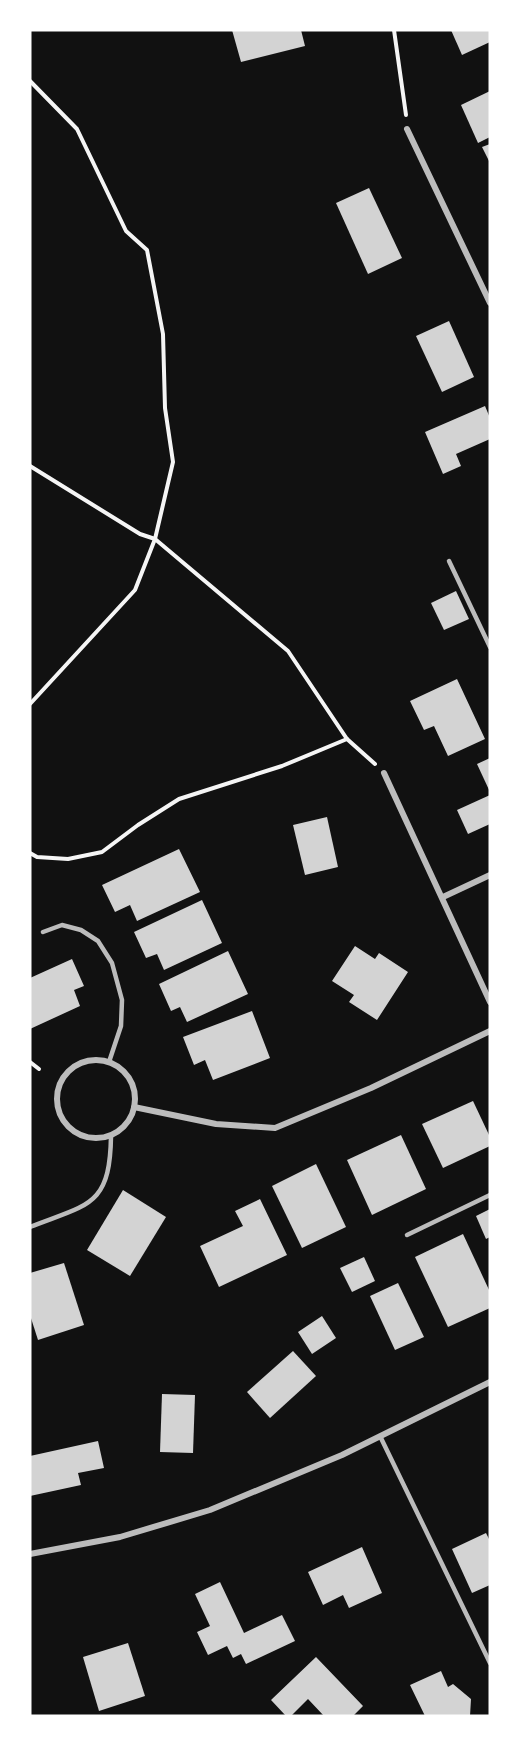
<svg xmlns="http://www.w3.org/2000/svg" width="520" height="1746" font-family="Literata,serif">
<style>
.building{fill:#d3d3d3}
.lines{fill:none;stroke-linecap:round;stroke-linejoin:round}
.path{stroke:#f5f5f5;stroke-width:4}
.service{stroke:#bcbcbc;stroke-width:4.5}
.minor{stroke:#bcbcbc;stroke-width:6}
</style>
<rect width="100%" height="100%" fill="#111"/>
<g class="building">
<path d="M232,30H301L305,46L241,62Z"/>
<path d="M451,30H490V42L462,55Z"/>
<path d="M490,91V137L478,143L461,105Z"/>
<path d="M490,144V163L482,147Z"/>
<path d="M369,188L402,258L368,274L336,203Z"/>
<path d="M449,321L474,377L442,392L416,336Z"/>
<path d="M485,406L490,418V439L456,454L461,466L443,474L425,432Z"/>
<path d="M456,591L469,619L444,630L431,603Z"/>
<path d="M457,679L485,739L448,756L434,726L424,730L410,701Z"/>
<path d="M490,758V792L477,764Z"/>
<path d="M490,795V824L468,834L457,810Z"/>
<path d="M327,817L338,867L305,875L293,825Z"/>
<path d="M179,849L200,892L137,921L130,905L115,912L102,885Z"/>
<path d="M202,900L222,943L164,970L157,954L146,958L134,932Z"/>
<path d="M355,946L375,959L379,953L408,972L377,1020L349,1002L354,995L332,981Z"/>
<path d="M228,951L248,994L187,1022L180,1007L171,1011L159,984Z"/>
<path d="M72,959L84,986L74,990L80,1006L30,1029V978Z"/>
<path d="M252,1011L270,1058L213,1080L205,1060L194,1065L183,1037Z"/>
<path d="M473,1101L490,1137V1146L443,1168L422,1124Z"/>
<path d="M401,1135L426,1189L372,1215L347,1160Z"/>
<path d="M316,1164L346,1227L302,1248L272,1186Z"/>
<path d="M123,1190L166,1217L130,1276L87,1250Z"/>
<path d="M260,1199L287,1255L219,1287L200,1246L243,1226L235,1211Z"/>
<path d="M490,1209V1237L486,1239L476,1216Z"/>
<path d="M463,1234L490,1292V1308L448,1327L415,1257Z"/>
<path d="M364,1257L375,1281L352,1292L340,1268Z"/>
<path d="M64,1263L84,1325L38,1340L30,1315V1273Z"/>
<path d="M398,1283L424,1337L395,1350L370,1296Z"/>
<path d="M322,1316L336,1338L312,1354L298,1332Z"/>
<path d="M293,1351L316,1376L270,1418L247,1392Z"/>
<path d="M162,1394L195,1395L193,1453L160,1452Z"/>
<path d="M98,1441L104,1468L78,1473L81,1485L30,1496V1456Z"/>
<path d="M486,1533L490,1541V1585L472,1593L452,1549Z"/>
<path d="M362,1547L382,1593L349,1608L343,1595L323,1605L308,1572Z"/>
<path d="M220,1582L244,1633L282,1615L295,1641L246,1664L241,1654L233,1658L227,1646L208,1655L197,1632L210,1626L195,1594Z"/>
<path d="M128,1643L145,1696L99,1711L83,1657Z"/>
<path d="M316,1657L363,1706L353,1716H324L308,1699L291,1716H286L271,1700Z"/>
<path d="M441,1671L448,1687L453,1684L471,1699L470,1716H425L410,1685Z"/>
</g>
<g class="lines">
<g class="path">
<path d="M394,30L406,115"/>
<path d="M30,81L77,129L126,231L147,250L163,334L165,408L173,462L155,539L135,590L30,704"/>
<path d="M30,466L140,534L155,539L288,651L347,739L375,764"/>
<path d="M30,853L37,857L68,859L102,852L138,825L179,799L282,766L347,739"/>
<path d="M30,1062L39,1069"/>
</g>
<g class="service">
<path d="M449,561L490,647"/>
<path d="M43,932L62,925L81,930L98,941L112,963L122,1000L121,1026L109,1062"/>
<path d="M30,1227C88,1204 110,1207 111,1136"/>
<path d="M407,1235L490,1195"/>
<path d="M380,1436L490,1663"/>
</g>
<g class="minor">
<path d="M407,129L490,303"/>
<path d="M384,773L490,1002"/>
<path d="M443,897L490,875"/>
<circle cx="96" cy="1099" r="39"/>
<path d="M134,1107L216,1124L275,1128L371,1088L490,1031"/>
<path d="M30,1554L120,1537L210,1510L342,1455L490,1382"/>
</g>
</g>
<rect width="520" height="1746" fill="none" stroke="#ffffff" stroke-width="63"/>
</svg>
